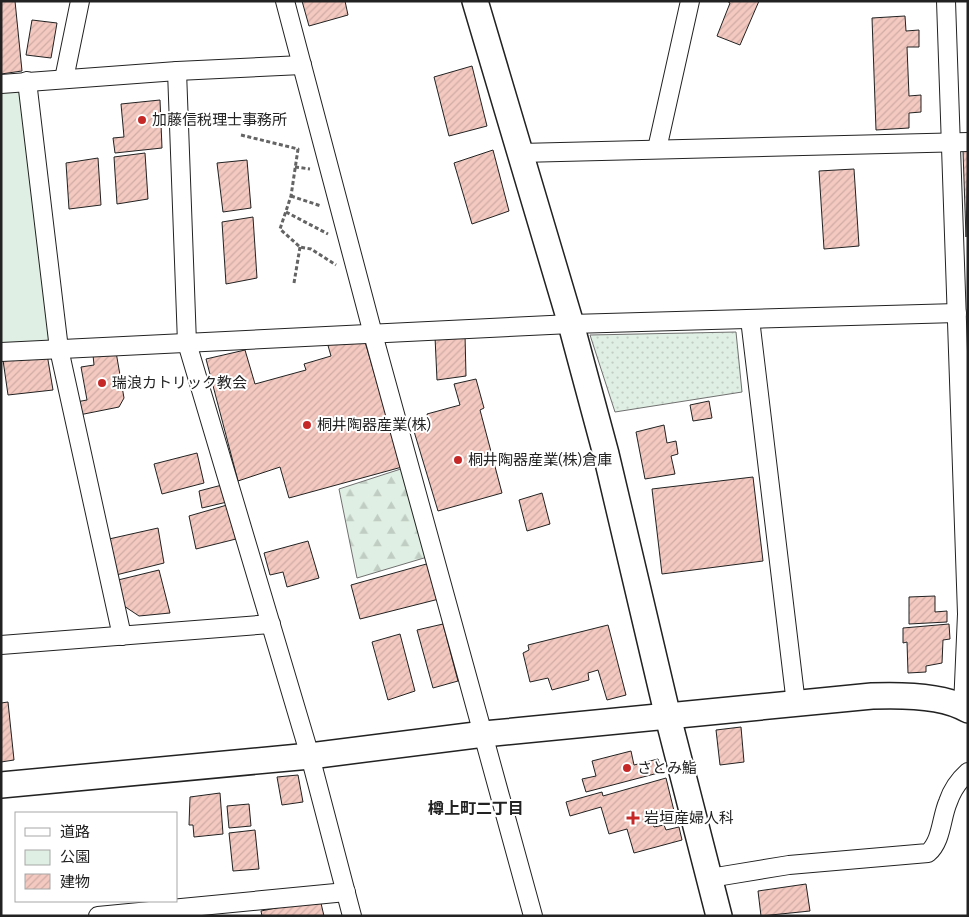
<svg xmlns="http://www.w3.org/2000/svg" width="969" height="917" font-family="Bitter,'Noto Sans JP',serif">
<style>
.grass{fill:url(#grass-dots);stroke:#6f6f6f}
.forest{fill:url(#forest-firs);stroke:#6f6f6f}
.park{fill:#e0efe3;stroke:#6f6f6f}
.building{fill:url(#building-hatch);stroke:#222}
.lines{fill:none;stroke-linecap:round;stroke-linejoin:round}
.street-casing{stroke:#222;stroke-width:20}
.secondary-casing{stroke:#222;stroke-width:28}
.path{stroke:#646464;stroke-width:3;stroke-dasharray:4 2.5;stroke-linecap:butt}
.street{stroke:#fff;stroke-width:18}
.secondary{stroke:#fff;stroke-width:25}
.poi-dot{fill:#c62828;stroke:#fff;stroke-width:2}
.labels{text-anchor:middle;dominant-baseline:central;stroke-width:4;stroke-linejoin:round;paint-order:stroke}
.poi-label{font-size:15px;fill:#222;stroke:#fff;text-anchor:start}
.neighbourhood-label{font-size:16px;font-weight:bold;fill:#222;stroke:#fff}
</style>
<defs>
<pattern id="grass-dots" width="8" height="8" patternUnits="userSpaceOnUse" patternTransform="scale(1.25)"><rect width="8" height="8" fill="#e0efe3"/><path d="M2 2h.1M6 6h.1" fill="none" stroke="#c0cdc2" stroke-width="1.8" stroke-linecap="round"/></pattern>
<pattern id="forest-firs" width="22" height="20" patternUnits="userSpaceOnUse" patternTransform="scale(1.25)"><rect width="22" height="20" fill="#e0efe3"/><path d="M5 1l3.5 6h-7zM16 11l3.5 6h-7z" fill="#c0cdc2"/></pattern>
<pattern id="building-hatch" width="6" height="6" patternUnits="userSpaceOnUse" patternTransform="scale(1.25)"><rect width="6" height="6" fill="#f3c9c0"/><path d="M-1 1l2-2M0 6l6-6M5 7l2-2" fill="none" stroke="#d0aca5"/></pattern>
</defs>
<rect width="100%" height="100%" fill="#fff"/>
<path class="grass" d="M736,332L742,392L615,412L590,335Z"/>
<path class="forest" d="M410,466L434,555L357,578L339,489Z"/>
<path class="park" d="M21,88L53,342L1,345V91Z"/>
<g class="building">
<path d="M1,1H15L22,71L1,74Z"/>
<path d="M302,1H345L348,15L309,26Z"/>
<path d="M727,1H759L740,45L717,36L730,3Z"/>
<path d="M905,16L906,31L919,30V47H907L909,96L921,95V112L909,113V128L876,130L872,18Z"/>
<path d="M32,20L57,23L51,58L26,55Z"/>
<path d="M472,66L487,126L449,136L434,77Z"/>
<path d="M160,100L162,148L115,153L113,138L124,137L121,104Z"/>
<path d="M493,150L509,211L472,224L454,163Z"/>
<path d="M963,151H968L966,237Z"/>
<path d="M145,153L148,199L117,204L114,157Z"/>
<path d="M98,158L101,205L69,209L66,163Z"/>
<path d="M247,160L251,208L223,212L217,163Z"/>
<path d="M854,169L859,246L824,249L819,171Z"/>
<path d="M253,217L257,278L226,284L222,222Z"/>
<path d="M363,335L402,467L289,498L280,467L238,481L206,359L245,350L255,384L306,370L304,364L331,356L327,342Z"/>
<path d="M465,335L466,376L437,380L435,337Z"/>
<path d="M116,352L124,398L119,407L79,415L76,402L87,400L81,367L94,365L93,355Z"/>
<path d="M47,354L53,390L8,395L3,360Z"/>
<path d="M476,379L484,408L480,410L502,493L438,511L413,428L429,423L427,414L460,405L454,384Z"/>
<path d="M709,401L712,418L693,421L690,405Z"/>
<path d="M664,425L667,443L676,441L678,454L671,456L675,474L645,479L636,432Z"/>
<path d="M197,453L204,483L162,494L154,464Z"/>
<path d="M753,477L763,561L662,574L652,489Z"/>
<path d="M222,485L227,502L202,508L199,491Z"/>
<path d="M542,493L550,524L527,531L519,500Z"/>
<path d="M227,505L236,539L196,549L189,516Z"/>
<path d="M158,528L164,563L116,575L109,539Z"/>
<path d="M308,541L319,578L287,587L283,572L270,575L264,553Z"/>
<path d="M430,563L439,599L360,619L351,585Z"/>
<path d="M159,570L170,613L139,616L121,604L118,580Z"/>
<path d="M935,596V612L947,611V622L909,624V597Z"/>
<path d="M443,624L458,681L433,688L417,630Z"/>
<path d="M949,624L950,639L943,640L942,663L926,666V672L908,673L907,642L903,643V628Z"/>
<path d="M608,625L626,695L607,700L598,670L588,673L589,680L552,690L548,678L530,682L523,653L529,650L528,645Z"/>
<path d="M400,634L415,691L388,700L372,642Z"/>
<path d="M8,702L14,760L1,762V703Z"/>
<path d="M741,727L744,762L720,765L716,730Z"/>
<path d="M631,751L634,765L658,759L662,772L586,792L582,779L596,776L592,761Z"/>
<path d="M298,775L303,802L282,805L277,777Z"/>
<path d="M666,778L675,815L652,821L654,827L664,825L666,830L679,827L682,840L634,853L627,829L609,834L601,807L570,816L566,802L602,792L603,796Z"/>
<path d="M220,793L223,834L194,837L193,825H189L190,797Z"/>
<path d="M249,804L251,826L229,828L227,806Z"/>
<path d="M255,830L259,869L233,871L229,833Z"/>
<path d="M806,884L810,911L761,916L758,891Z"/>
<path d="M320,899L324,916H262L261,911Z"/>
</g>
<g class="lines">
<g class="street-casing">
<g id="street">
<path d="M285,1L373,334L533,916"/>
<path d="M946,1L967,614L963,707"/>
<path d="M177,71L187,343L310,756L352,916"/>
<path d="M64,79L80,1"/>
<path d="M27,81L59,349L122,636"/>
<path d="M1,84L177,71L302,65"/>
<path d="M657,149L690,1"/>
<path d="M520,153L968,142"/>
<path d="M750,319L796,704"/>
<path d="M1,352L571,324L957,313"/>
<path d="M1,645L271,624"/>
<path d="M710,878L789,865L928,853C942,841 941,818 948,802C952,790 959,780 968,772"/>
<path d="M98,916L346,892"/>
</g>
</g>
<g class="secondary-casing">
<g id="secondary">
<path d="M475,1L571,324L606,454L668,717L719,916"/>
<path d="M1,785L310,756L484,734L872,696C899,695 944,695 968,710"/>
</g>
</g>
<g class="path">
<path d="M241,135L298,149L291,196L280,229L300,247L311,249L336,265"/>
<path d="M295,167L310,169"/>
<path d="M291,196L321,206"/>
<path d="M286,212L328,234"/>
<path d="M294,283L300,247"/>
</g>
<use href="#street" class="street"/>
<use href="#secondary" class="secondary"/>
</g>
<g class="poi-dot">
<circle cx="142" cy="120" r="5"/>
<circle cx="102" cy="383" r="5"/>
<circle cx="307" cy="425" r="5"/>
<circle cx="458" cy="460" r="5"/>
<circle cx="627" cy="768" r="5"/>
<path d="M630.5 810.5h5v5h5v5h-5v5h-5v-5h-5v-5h5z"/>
</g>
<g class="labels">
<g class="poi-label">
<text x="152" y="120">加藤信税理士事務所</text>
<text x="112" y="383">瑞浪カトリック教会</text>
<text x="317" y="425">桐井陶器産業(株)</text>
<text x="468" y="460">桐井陶器産業(株)倉庫</text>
<text x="637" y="768">さとみ鮨</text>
<text x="644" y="818">岩垣産婦人科</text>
</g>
<g class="neighbourhood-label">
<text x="476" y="808">樽上町二丁目</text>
</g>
</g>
<rect width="969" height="917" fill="none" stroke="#222222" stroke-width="5"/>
<rect x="15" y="812" width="162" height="90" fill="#ffffff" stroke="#a7a7a7"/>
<rect x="25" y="828" width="25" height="8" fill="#ffffff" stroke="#a7a7a7"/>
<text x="60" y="837" font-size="15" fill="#222222">道路</text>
<rect x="25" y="850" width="25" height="15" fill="#e0efe3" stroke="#a7a7a7"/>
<text x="60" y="862" font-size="15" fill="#222222">公園</text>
<rect x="25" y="874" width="25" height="15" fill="url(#building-hatch)" stroke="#a7a7a7"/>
<text x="60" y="887" font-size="15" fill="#222222">建物</text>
</svg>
